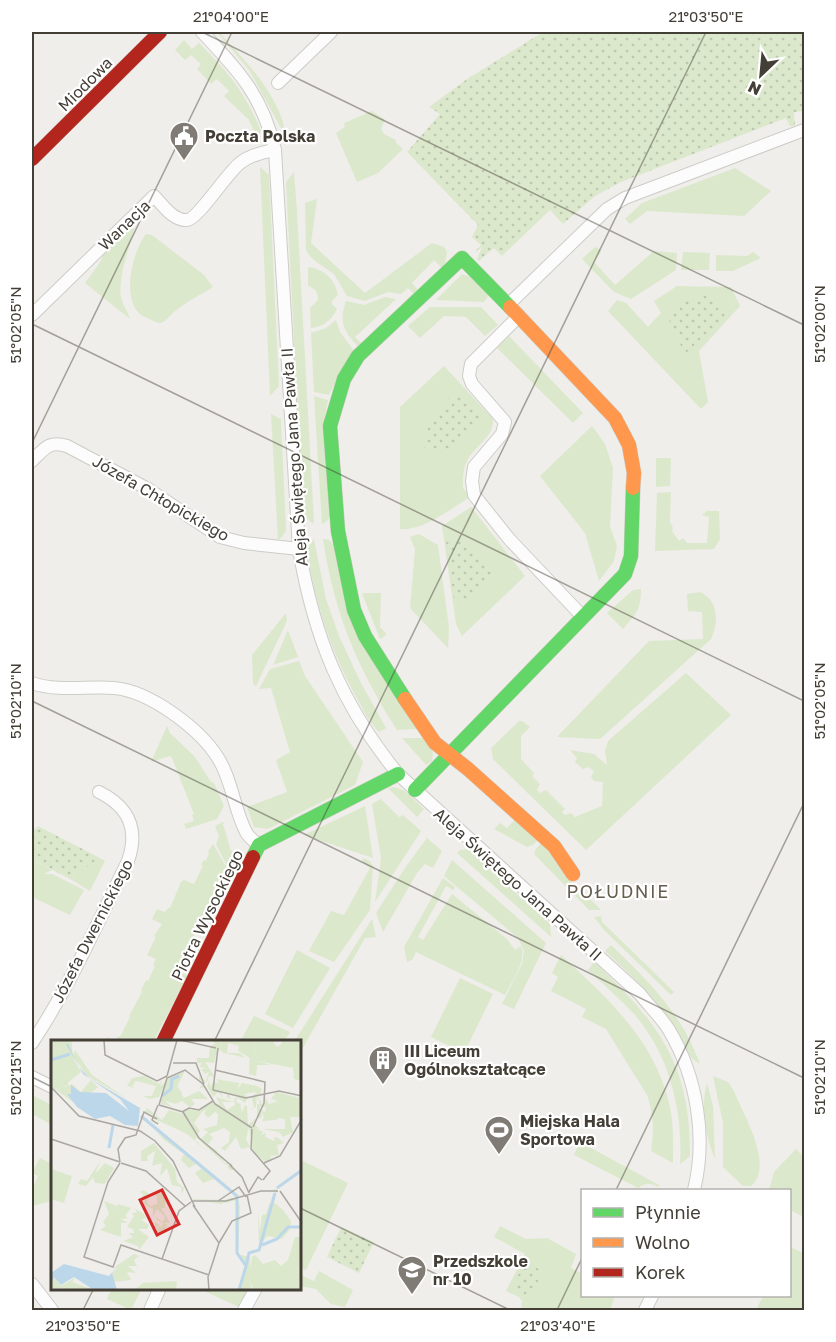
<svg xmlns="http://www.w3.org/2000/svg" width="836" height="1342" font-family="'Golos Text',sans-serif">
<style>
.green{fill:#dce8cc}
.park{fill:url(#park-dots)}
.lines{fill:none;stroke-linecap:round;stroke-linejoin:round}
.street-casing{stroke:#cdccc7;stroke-width:14}
.fast-casing{stroke:#cecbc1;stroke-width:15}
.slow-casing{stroke:#cecbc1;stroke-width:15}
.jam-casing{stroke:#cecbc1;stroke-width:15}
.street{stroke:#fdfcfc;stroke-width:12}
.fast{stroke:#63d668;stroke-width:14}
.slow{stroke:#ff974d;stroke-width:14}
.jam{stroke:#b3261e;stroke-width:14}
.ticks{fill:none;stroke:#443f36;stroke-width:1.5;stroke-opacity:0.45}
.labels{text-anchor:middle;dominant-baseline:central;stroke-width:4.5;stroke-linejoin:round;paint-order:stroke}
.street-label{font-size:16px;fill:#443f36;stroke:#fff}
.poi-label{font-size:16px;font-weight:bold;fill:#443f36;stroke:#fff;text-anchor:start}
.neighbourhood-label{font-size:18px;letter-spacing:1.5px;fill:#665e4e;stroke:#fff}
.inset-river{fill:none;stroke:#bdd7ea;stroke-width:3}
.inset-road{fill:none;stroke:#aba8a2;stroke-width:1.5}
.view{fill:#d62828;fill-opacity:0.15;stroke:#d62828;stroke-width:3}
.inset-edge{fill:none;stroke:#443f36;stroke-width:3}
.neatline{fill:none;stroke:#443f36;stroke-width:2}
.ticks-label{font-size:15px;text-anchor:middle;fill:#443f36}
</style>
<defs>
<pattern id="park-dots" width="8" height="8" patternUnits="userSpaceOnUse" patternTransform="scale(1.5)"><rect width="8" height="8" fill="#dce8cc"/><path d="M2 2h.1M6 6h.1" fill="none" stroke="#bec8b0" stroke-width="1.8" stroke-linecap="round"/></pattern>
</defs>
<rect width="100%" height="100%" fill="#efeeea"/>
<g class="green">
<path d="M217,32H219C243,58 279,95 285,131L281,128L249,70Z"/>
<path d="M184,40L192,49L199,43C229,73 244,91 261,131L258,141L249,120L224,96L229,91L217,79L211,84L197,69L201,64L191,55L185,60L175,50Z"/>
<path d="M372,111L385,120L381,128L384,134L396,140V143L403,149L378,173L357,182L336,133L345,127L344,123Z"/>
<path d="M260,167L269,175L279,386L270,396Z"/>
<path d="M735,168L771,191L744,216L647,211L630,224L625,219L642,203Z"/>
<path d="M294,172L297,211L314,524L303,516L286,182Z"/>
<path d="M317,199L311,243L365,293L432,243L444,247L447,252L445,264L442,268L434,260L412,283L418,290L414,294L408,288L401,294L388,292L365,301L347,296L334,274L315,261L308,254L306,249L305,203Z"/>
<path d="M136,219C133,243 115,278 122,301C124,307 128,312 130,319L85,283L101,261L104,250Z"/>
<path d="M146,234L152,235L204,275L213,287C200,295 186,302 174,312C170,315 165,323 160,323C156,323 151,319 147,318C118,307 132,252 146,234Z"/>
<path d="M595,247L600,249L601,252L594,262L615,285L654,251L677,253L676,270L631,299L614,292L582,259Z"/>
<path d="M683,252L710,253L709,270H681Z"/>
<path d="M753,252L761,258L733,271H716V255L747,256Z"/>
<path d="M308,267C324,269 335,279 338,295L332,301V304L337,309C332,320 323,327 311,328L310,308L318,300C318,292 315,288 308,286Z"/>
<path d="M462,274L471,277L490,294L484,302L436,300Z"/>
<path d="M677,286L731,287L740,306L699,351L708,402L701,409L608,311L617,300L626,303L648,327L661,313L654,301Z"/>
<path d="M385,297L396,299L355,337L361,343L358,346C343,332 339,320 346,301L364,305Z"/>
<path d="M430,307H481L498,325L485,336L466,317L444,316L420,338L408,326Z"/>
<path d="M336,320L340,332L354,351L340,373L329,395L314,392L311,333L326,328Z"/>
<path d="M509,336L583,413L573,423L497,348Z"/>
<path d="M444,366L493,419C494,437 476,445 468,459C463,468 463,477 463,488L470,497C452,508 422,532 400,529V407Z"/>
<path d="M314,396L328,400L323,427L331,514L328,520L322,524Z"/>
<path d="M271,414L281,419L286,530L282,537L278,540Z"/>
<path d="M592,426L605,444L613,468L610,526L617,546L614,561L599,581L585,533L540,476Z"/>
<path d="M656,458H671L670,486L656,487Z"/>
<path d="M671,492L670,522L673,528L672,531L679,541L683,538L687,543H707L709,517L702,515L707,511H719L720,539L714,549L655,551L657,493Z"/>
<path d="M471,507L525,576L462,636L456,624L442,526Z"/>
<path d="M419,534L438,545L449,628L448,648L410,608L415,549L410,537Z"/>
<path d="M314,539L326,599L339,636L360,681L386,728L379,732C368,721 362,707 354,693C330,648 314,600 307,549Z"/>
<path d="M323,539L329,540L334,545L346,602L417,729L397,730C357,667 334,613 323,539Z"/>
<path d="M641,589C641,610 636,614 623,629L607,613L633,590Z"/>
<path d="M700,592C719,601 719,623 711,639L600,739L557,737L649,641L703,639L702,612L688,611L687,594Z"/>
<path d="M362,593H381L380,627L386,633L385,636L380,639Z"/>
<path d="M286,613L287,621L256,686L253,684L252,655Z"/>
<path d="M288,630L298,657L273,665Z"/>
<path d="M299,661L305,676L363,762L355,785L268,829L254,827L247,807L287,792L276,760L290,752L271,688L259,689L270,669Z"/>
<path d="M686,673L731,715L586,850L493,759L491,748L519,721H522L530,727L521,736V759L534,773L532,776L540,784L537,790L540,793L546,790L565,809L562,812L565,815L571,813L575,817L602,806L603,782L594,781L591,777L594,772L589,767L583,769L575,762L577,758L570,750L594,754L607,765L605,751L608,741Z"/>
<path d="M167,726L170,733L195,757L211,782L214,783L224,806L217,819L186,829L184,824L194,821L192,815L194,814L172,758L170,756L151,762Z"/>
<path d="M402,738H425L433,753L432,761L426,765Z"/>
<path d="M394,787L405,791L424,809L417,817L388,788Z"/>
<path d="M381,799L399,817L403,815L421,831L375,902L381,858L372,804Z"/>
<path d="M365,806L373,858L304,835Z"/>
<path d="M516,818L540,838L533,845L527,847L494,829L500,823L507,828Z"/>
<path d="M223,822L225,823L223,824L231,851L240,850L242,857L233,878L216,844L219,836L215,826Z"/>
<path d="M427,838L442,851L433,868L425,864L417,873L383,932L376,913L405,868Z"/>
<path d="M542,842L562,871L601,910H589L534,854L536,849Z"/>
<path d="M213,844L228,870L230,881L221,878L178,969L187,976L153,1042H105L107,1037L116,1041L118,1036L120,1037L130,1017L129,1016L142,992L141,990L146,980L148,981L155,966L153,965L156,959L147,955L156,937L154,936L162,924L152,919L157,909L165,912L168,908H170L181,882L184,880L194,884L203,866L201,865L204,860L206,861L209,853L208,852Z"/>
<path d="M468,849L550,924L551,937L457,853L460,850Z"/>
<path d="M98,857L105,861L90,891L72,880L81,863L91,868Z"/>
<path d="M363,858L370,861L373,866L370,910L334,962L309,951L331,911L344,915L370,868L362,862Z"/>
<path d="M32,859L52,870L44,874H52L84,890L70,915L32,897Z"/>
<path d="M452,860L546,943L514,1009L502,1004L522,964L524,951L518,938L444,876Z"/>
<path d="M443,878L455,887L453,890L446,886L418,937L423,940L452,894L507,939L515,950L521,946C527,961 512,981 505,995L416,952L412,960L407,962L404,947Z"/>
<path d="M601,916L602,922L674,992L671,995L604,930L594,917Z"/>
<path d="M372,919L376,937L365,938L300,1053V1042H294Z"/>
<path d="M611,945C649,982 681,1012 700,1064C688,1058 685,1047 679,1035C660,1001 633,977 605,951Z"/>
<path d="M297,950L330,968L293,1028L265,1014Z"/>
<path d="M561,955C607,998 654,1039 669,1103C674,1122 673,1143 673,1163L651,1151C654,1131 654,1115 647,1095L606,1029L582,1017L586,1009L551,991L558,977L552,973Z"/>
<path d="M594,962C658,1022 691,1064 690,1156L680,1164C683,1111 670,1055 634,1014C620,999 603,984 588,970Z"/>
<path d="M460,978L493,994L464,1053L431,1037Z"/>
<path d="M254,1016L290,1032L284,1042H240Z"/>
<path d="M713,1076L728,1082L734,1091C743,1114 775,1166 751,1186H743L723,1167V1123Z"/>
<path d="M707,1083L713,1106L715,1159C705,1135 700,1109 707,1083Z"/>
<path d="M32,1095L52,1105V1125L32,1114Z"/>
<path d="M580,1142L659,1185V1187C650,1183 645,1183 638,1188L574,1155Z"/>
<path d="M796,1149L804,1157V1217L790,1210V1190H769L774,1172Z"/>
<path d="M40,1158L52,1164V1201L32,1206V1190L38,1176L32,1173Z"/>
<path d="M303,1161L348,1183L306,1270L300,1267V1167Z"/>
<path d="M500,1226L526,1239L547,1238L576,1254L571,1268L582,1274V1296H615L610,1310H523L524,1308L521,1307L522,1301L519,1297L506,1291L525,1254L494,1237Z"/>
<path d="M790,1247L804,1253V1310H756L763,1296H790Z"/>
<path d="M319,1271L353,1290L345,1307L331,1304L316,1289L300,1286V1275L314,1281Z"/>
<path d="M111,1290H141L131,1310L107,1299Z"/>
<path d="M202,1290H248L239,1307Z"/>
</g>
<g class="park">
<path d="M543,32H804V111L794,112L795,126H790L786,118L621,182L595,196L563,224L550,210L502,256L494,248L479,261L477,259L482,247L474,253L481,245L472,237L478,225L407,152L440,114L429,107L467,79Z"/>
<path d="M707,294L730,312L686,353L668,326L674,305Z"/>
<path d="M462,396L484,420L446,452L424,448L429,422L450,397Z"/>
<path d="M463,537L496,572L465,603L454,599L446,541Z"/>
<path d="M38,826L98,857L92,869L81,863L72,880L32,859V832Z"/>
<path d="M341,1227L374,1242L359,1273L327,1257Z"/>
<path d="M524,1262L543,1271L529,1299L512,1289Z"/>
</g>
<g class="lines">
<g class="street-casing">
<g id="street">
<path d="M202,32C238,70 263,96 275,150L299,549C314,637 341,704 398,774L640,994C649,1006 661,1017 669,1030C697,1077 707,1137 694,1190"/>
<path d="M278,83L331,32"/>
<path d="M508,305L607,209L625,198L804,130"/>
<path d="M32,315L154,196C162,204 173,221 187,220C198,219 227,173 240,163C250,155 263,152 275,150"/>
<path d="M519,316L471,364L469,376L472,384L505,422L502,434L474,467L472,481L474,495L510,540L583,617"/>
<path d="M32,461C44,449 49,440 67,446L148,489L220,537L244,543L299,549"/>
<path d="M32,683C58,692 86,686 114,688C150,691 200,729 218,758C232,780 234,809 246,832C248,837 254,841 259,845"/>
<path d="M32,1043C70,986 98,922 128,861C139,829 129,807 99,792"/>
<path d="M32,1077L52,1087"/>
<path d="M32,1284L52,1310"/>
<path d="M150,1310L159,1290"/>
<path d="M244,1310L255,1290"/>
<path d="M645,1310L652,1296"/>
</g>
</g>
<g class="fast-casing">
<g id="fast">
<path d="M405,699L365,636L354,610L338,531L330,426L344,379L358,356L462,258L510,307"/>
<path d="M415,790L625,574L631,556L633,488"/>
<path d="M253,857L259,845L398,774"/>
</g>
</g>
<g class="slow-casing">
<g id="slow">
<path d="M510,307L615,418L629,445L634,473L633,488"/>
<path d="M405,699L435,743L468,769L554,846L573,874"/>
</g>
</g>
<g class="jam-casing">
<g id="jam">
<path d="M32,159L160,32"/>
<path d="M163,1042L253,857"/>
</g>
</g>
<use href="#street" class="street"/>
<use href="#fast" class="fast"/>
<use href="#slow" class="slow"/>
<use href="#jam" class="jam"/>
</g>
<path class="ticks" d="M202,32L804,325M32,324L804,701M32,443L232,32M32,701L804,1078M214,1042L706,32M32,1077L52,1087M616,1190L804,803M300,1208L510,1310M83,1310L93,1290M557,1310L582,1258"/>
<defs>
<g id="civic-pin" transform="scale(1.5)"><path d="M0 17L-7.5 6A9.5 9.5 0 1 1 7.5 6Z" fill="#807c75" stroke="#fff"/><path d="M-.6-6.5H3V-4.5H.6V-3L4-1V1h2V6H-6V1h2V-1L-.6-3ZM-1.2 2.5V6h2.4V2.5Z" fill="#fff"/></g>
<g id="building-pin" transform="scale(1.5)"><path d="M0 17L-7.5 6A9.5 9.5 0 1 1 7.5 6Z" fill="#807c75" stroke="#fff"/><path d="M-4-6H4V6H1V3H-1V6H-4ZM-2.5-4.3h1.7v1.8h-1.7ZM.8-4.3h1.7v1.8H.8ZM-2.5-1h1.7V.8h-1.7ZM.8-1h1.7V.8H.8Z" fill="#fff"/></g>
<g id="stadium-pin" transform="scale(1.5)"><path d="M0 17L-7.5 6A9.5 9.5 0 1 1 7.5 6Z" fill="#807c75" stroke="#fff"/><path d="M0-5a6.5 5 0 1 0 0 10a6.5 5 0 1 0 0-10ZM-3.5-1.8h7v3.6h-7Z" fill="#fff"/></g>
<g id="school-pin" transform="scale(1.5)"><path d="M0 17L-7.5 6A9.5 9.5 0 1 1 7.5 6Z" fill="#807c75" stroke="#fff"/><path d="M0-5L7-2L0 1L-7-2ZM-4 1L0 2.5L4 1V4Q0 6-4 4Z" fill="#fff"/></g>
</defs>
<g fill-rule="evenodd">
<use href="#civic-pin" x="184" y="136"/>
<use href="#building-pin" x="383" y="1060"/>
<use href="#stadium-pin" x="499" y="1130"/>
<use href="#school-pin" x="412" y="1270"/>
</g>
<g class="labels">
<g class="street-label">
<text transform="translate(85 84) rotate(-45)">Miodowa</text>
<text transform="translate(124 225) rotate(-44)">Wanacja</text>
<text transform="translate(294 457) rotate(-94)">Aleja Świętego Jana Pawła II</text>
<text transform="translate(161 498) rotate(30)">Józefa Chłopickiego</text>
<text transform="translate(518 884) rotate(42)">Aleja Świętego Jana Pawła II</text>
<text transform="translate(207 915) rotate(-64)">Piotra Wysockiego</text>
<text transform="translate(92 931) rotate(-63)">Józefa Dwernickiego</text>
</g>
<g class="poi-label">
<text x="205" y="136">Poczta Polska</text>
<text x="404" y="1051">III Liceum<tspan x="404" dy="18">Ogólnokształcące</tspan></text>
<text x="520" y="1121">Miejska Hala<tspan x="520" dy="18">Sportowa</tspan></text>
<text x="433" y="1261">Przedszkole<tspan x="433" dy="18">nr 10</tspan></text>
</g>
<g class="neighbourhood-label">
<text x="618" y="891">POŁUDNIE</text>
</g>
</g>
<g transform="translate(51 1040)">
<rect width="250" height="250" fill="#efeeea"/>
<path d="M0,0H20L21,4L17,45L4,50L0,45ZM160,0L170,1V6L171,1L177,2L176,13H188L195,18L173,13L167,9L163,23L154,22L164,37L158,36L156,42H153V47L148,49L151,44L144,36L148,40V34L154,42L158,32L154,34L150,29H156L149,27L147,31L150,24L151,23H146V18H162H158L159,6L164,4ZM199,0H203L206,21L220,25H206L205,36L198,34ZM24,10L41,35L75,58L36,36L22,16ZM124,35L116,39V45L110,55L113,45L108,57L99,59L92,56H101L105,46L85,41L81,46L84,48L76,46L81,38L93,36L108,44L111,40L109,46L115,42L114,47L116,38H112ZM165,39L188,43L187,49L191,43L206,46L211,49L209,54L213,53L207,56L212,66L214,57L218,64L227,61L220,59L225,52L249,58L250,77H239L242,92L232,97L228,92L211,89H234V79L227,78L231,74L225,80L211,81L213,77L210,70L214,72L215,67H209L211,77L206,79V64H209L206,55L205,67L201,69L199,68H203L201,59L205,52L193,54L197,57L194,63L186,57L185,62L193,65L189,64L191,72L194,65L196,66L197,85L201,88L198,84L205,78L204,85L209,89L203,88V83L202,87L212,92L210,95L215,93L214,97L223,101L224,100L223,99L224,97L236,102L228,99L233,103L226,105L228,115L219,116L221,120L214,122L202,112L198,87L195,99L199,107L190,109L185,97L174,111L170,108L178,102L179,92L173,88L158,94L162,98L157,104L150,99L157,92L152,89L166,85L167,74L164,72L157,78L153,73L156,69L151,72L143,83L149,91L146,95L140,82L137,79L148,99L165,110L174,123H179L181,125L183,130H179L176,126L179,125L174,124L146,98L143,99L160,115L136,94L108,81V84H104L101,81L102,77L103,83L108,82L100,74L94,72L92,76L96,68L111,80L118,70L132,74L135,69L147,71L162,62L169,65L165,57L183,62H171L176,70L184,65L183,61L184,58L187,56L178,54L180,59L176,58V53H170L172,58L167,52L162,57L156,46L158,40L159,47L162,42L168,43ZM94,78L185,153L189,166L187,213L186,160L169,164L140,159L174,160L185,157L184,154L163,139L152,143L144,133L151,128L136,117L145,124L138,128L130,120L133,114L113,100ZM50,120L44,134L54,123L63,128L54,144L44,143L42,137L35,146L27,144L30,139L36,141ZM223,148L227,150L218,164L224,163L232,170L240,181L239,189L231,199L216,196L208,207L207,172L209,191L211,175L215,174L218,165L224,152ZM93,150L99,155L96,163L100,166L106,164V156L102,155L111,152L114,155V168H110L119,183H112L117,185L107,198L103,193L109,185L104,188V182L109,185L110,188L112,183L106,180L105,177L112,182L114,177L106,169L102,177V169L93,164L91,167L89,163H93L94,159L90,162L92,154L88,152ZM53,161L66,166L65,171L67,164L80,168L74,176L78,178L70,179L77,183H70V197L49,190L55,186L52,182L58,174ZM83,168L93,174L95,178L90,180L98,185L96,189H87L98,197L88,210L87,206L72,201L82,197L77,193H83L82,189L76,187L83,176L81,173L86,172ZM83,214L88,216L83,220L86,226H77L85,233L76,232L80,240L62,242L61,233L66,228H62ZM186,214L199,217L200,250L187,249L195,227Z" fill="#dce8cc"/>
<path d="M199,0V18L187,11L188,6L171,1ZM203,0H227L222,3L227,7L233,0H250V41L243,39L242,28L206,21ZM128,39L126,46L133,58L148,51L157,59H140L144,64L139,67L131,61L124,64L113,60L121,67L109,61ZM103,103L124,129L126,142L133,148L131,154L130,147L121,145L116,128L109,136L111,123L101,126L104,111L96,116L97,121H90V111ZM244,197H250V250H202L198,236L201,217L204,215L212,224L224,220L230,226L237,220ZM3,237L10,246L25,237L21,242L43,250L0,248Z" fill="#dce8cc"/>
<path d="M0,0H20L22,18L30,32L10,48L5,43L8,16L4,6L0,7Z" fill="#dce8cc"/>
<path d="M134,31L126,46L131,53L125,59L112,62L122,67L110,64L116,39ZM40,40L47,47L25,64L5,50L21,44L30,52ZM0,129L21,136L13,163L0,159ZM126,241L125,250H83L92,243Z" fill="#dce8cc"/>
<path d="M15,4H17L28,27L38,38L89,68L87,86L74,85L59,76L44,79L26,67L16,54H20V45L29,52L55,53L78,71L69,59L32,34ZM70,222L61,233L66,250L41,249L23,237L10,245L3,237L0,244V233L13,224L58,236Z" fill="#bdd7ea"/>
<path class="inset-river" d="M0,20L19,14M111,56L120,49L121,39L128,36M90,76L186,156V213L195,226L188,250M58,108L62,85M226,148L251,130M211,205L226,199L237,187H251M195,226L198,213L208,210L224,153"/>
<path class="inset-road" d="M53,0L54,15L106,41L116,36M129,0L165,8M122,23H145L153,44M164,30L214,42L213,63L202,87M116,36L126,0M0,47L28,76L89,91L104,101L122,121L144,167M162,50L195,58L228,51L251,56M162,50L167,8M108,65L116,38L134,30L152,44L164,64L201,88M108,65L132,72L148,98L181,126M131,72L138,68L148,70L162,61M107,84L101,80L107,65M201,89L200,109L219,131L212,140M0,99L69,122M69,122L67,109L74,98L85,95L93,72L106,79M69,123L57,142L33,217L62,227L70,205L158,235M70,123L95,131L134,166M213,123L229,116L251,79M179,125L191,137L198,153M229,151L251,183M198,152L207,137L211,140M140,161H175L210,151H227M167,161L188,147L195,157M142,165L168,203L157,237L158,250M168,203L181,181L200,173L196,155M111,219L128,171L140,162"/>
<path class="view" d="M111,150L128,184L106,195L89,160Z"/>
<rect width="250" height="250" class="inset-edge"/>
</g>
<rect width="836" height="1342" fill="none" stroke="#ffffff" stroke-width="66"/>
<rect x="581" y="1189" width="210" height="108" fill="#ffffff" stroke="#b4b2af" stroke-width="1.5"/>
<rect x="593" y="1208" width="30" height="9" fill="#63d668" stroke="#b4b2af" stroke-width="1.5"/>
<text x="635" y="1219" font-size="18" fill="#443f36">Płynnie</text>
<rect x="593" y="1238" width="30" height="9" fill="#ff974d" stroke="#b4b2af" stroke-width="1.5"/>
<text x="635" y="1249" font-size="18" fill="#443f36">Wolno</text>
<rect x="593" y="1268" width="30" height="9" fill="#b3261e" stroke="#b4b2af" stroke-width="1.5"/>
<text x="635" y="1279" font-size="18" fill="#443f36">Korek</text>
<g transform="translate(761 75) rotate(206)" stroke="#ffffff" stroke-width="4.5" paint-order="stroke">
<path d="M0-4.5L10 22L0 15L-10 22Z" fill="#443f36"/>
<text y="-9" font-size="16" font-weight="bold" text-anchor="middle" fill="#443f36">N</text>
</g>
<rect x="33" y="33" width="770" height="1276" class="neatline"/>
<g class="ticks-label">
<text x="231" y="22">21°04'00"E</text>
<text x="706" y="22">21°03'50"E</text>
<text transform="translate(820 324) rotate(-90)" y="5">51°02'00"N</text>
<text transform="translate(16 325) rotate(-90)" y="5">51°02'05"N</text>
<text transform="translate(820 701) rotate(-90)" y="5">51°02'05"N</text>
<text transform="translate(16 701) rotate(-90)" y="5">51°02'10"N</text>
<text transform="translate(820 1077) rotate(-90)" y="5">51°02'10"N</text>
<text transform="translate(16 1078) rotate(-90)" y="5">51°02'15"N</text>
<text x="83" y="1331">21°03'50"E</text>
<text x="558" y="1331">21°03'40"E</text>
</g>
</svg>
